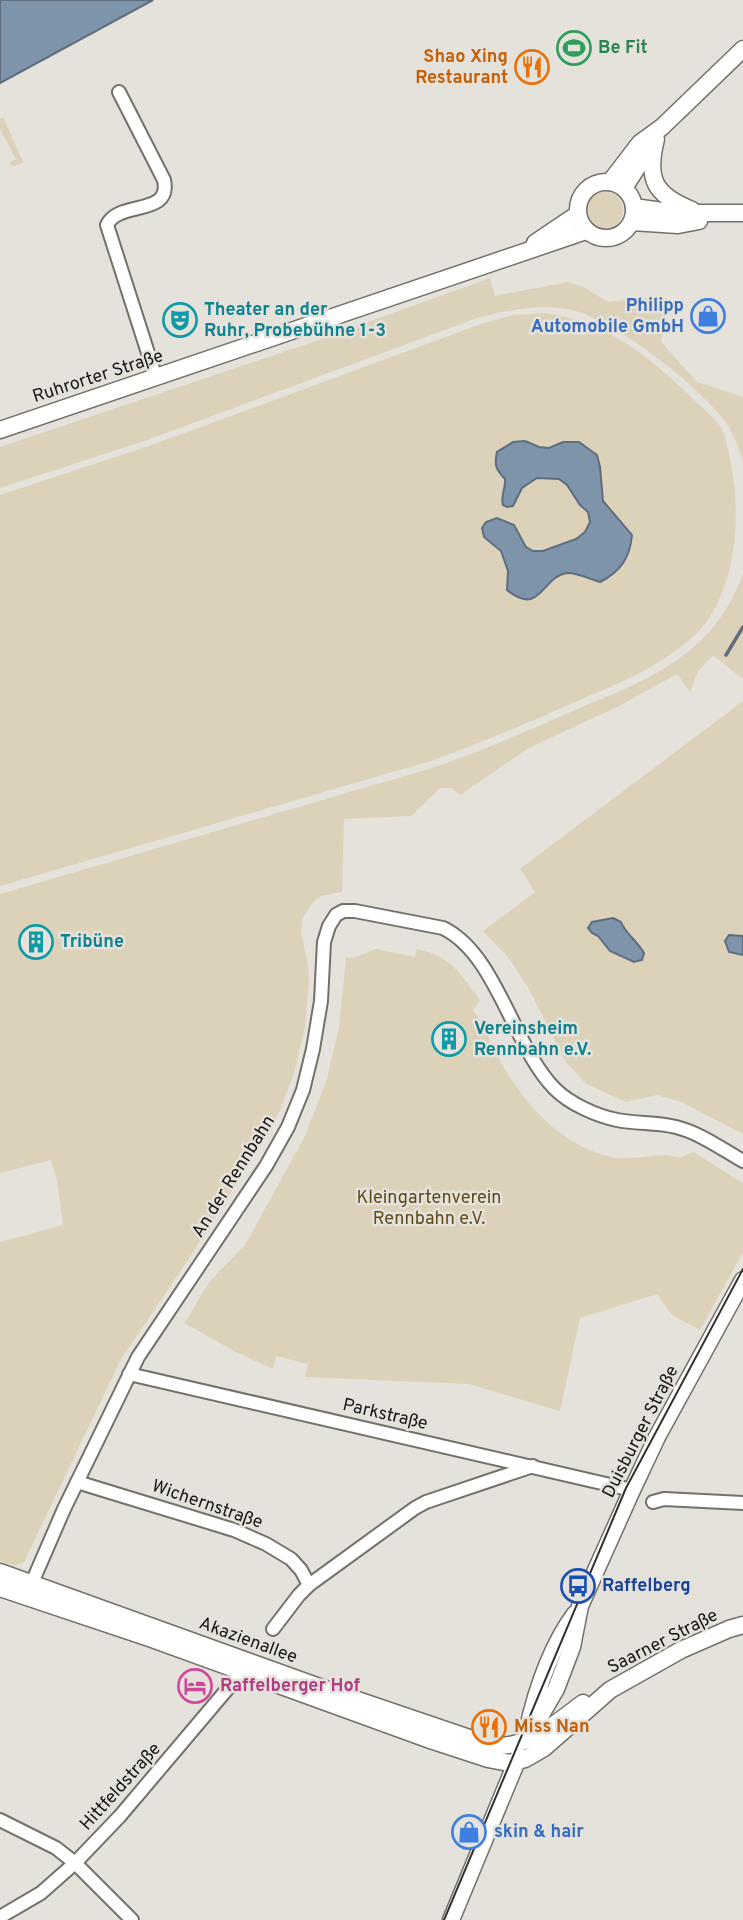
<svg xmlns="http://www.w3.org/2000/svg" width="743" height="1920" font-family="Overpass,sans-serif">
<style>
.green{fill:#dcd2ba}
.water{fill:#7e94ab;stroke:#5f6e7e;stroke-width:2}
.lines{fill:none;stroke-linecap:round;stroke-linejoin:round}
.stream{stroke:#5f6e7e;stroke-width:3.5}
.street-casing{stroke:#73716b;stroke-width:16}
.secondary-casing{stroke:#73716b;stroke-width:19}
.street{stroke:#fff;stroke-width:12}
.secondary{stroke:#fff;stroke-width:16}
.tram{stroke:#32312e;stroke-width:2}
.labels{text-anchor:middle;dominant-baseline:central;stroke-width:5;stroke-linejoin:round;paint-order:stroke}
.leisure-label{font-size:18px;font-weight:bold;fill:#27864d;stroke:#e5e2db;text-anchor:start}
.food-label{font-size:18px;font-weight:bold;fill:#c56008;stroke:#e5e2db;text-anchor:end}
.shop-label{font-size:18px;font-weight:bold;fill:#366cbe;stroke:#e5e2db;text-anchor:end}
.culture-label{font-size:18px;font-weight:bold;fill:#0d838f;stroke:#e5e2db;text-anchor:start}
.street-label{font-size:18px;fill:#181715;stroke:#e5e2db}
.park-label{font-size:18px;fill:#5e4b18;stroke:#e5e2db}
.transit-label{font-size:18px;font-weight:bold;fill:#164399;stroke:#e5e2db;text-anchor:start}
.hotel-label{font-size:18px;font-weight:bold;fill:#b23c85;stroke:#e5e2db;text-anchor:start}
</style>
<rect width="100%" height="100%" fill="#e5e2db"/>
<g class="green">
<path d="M3,117L23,162L15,166L10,165L9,163L16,159L0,129V119Z"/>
<circle cx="605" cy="210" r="18"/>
<path d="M490,278L495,296L568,282L585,288L608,302L657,297L671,299L661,342L697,382L743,397V462C739,449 735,438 729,427C704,389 617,321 572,310C541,303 508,310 477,318L147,440L0,488V447L310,343Z"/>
<path d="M545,313C607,322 649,356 693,399C702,408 715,418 722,429C743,488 743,581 700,630C663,667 615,685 568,705C523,725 478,744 431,761L0,886V495L149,446L478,325L513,315Z"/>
<path d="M743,574V679L713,655L698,671L690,692L677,674L619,706L527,749L460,795L452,788H440L411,816L344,819L342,892L321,896L314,901L302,919L301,932L308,964L309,982L305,1027L294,1073L281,1108L268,1135L184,1266L121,1359L24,1562L15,1566L0,1561V1242L63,1225L57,1180L51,1160L0,1173V894L432,768C481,751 528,731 575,710C622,690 673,672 708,633C723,617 735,595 743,574Z"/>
<path d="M743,701V1134L681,1102L657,1095L626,1102L586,1084L566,1062L528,987L508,957L483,931L535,892L520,869Z"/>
<path d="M376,949L415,957L417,949C451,956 461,974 480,1001L473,1010C484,1025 490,1041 498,1057C522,1102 559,1145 611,1157C635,1162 657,1151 680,1158L693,1152L743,1183V1252L700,1330L672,1315L657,1294L580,1318L560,1411L469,1384L305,1377L308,1364L276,1356L273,1369L238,1353L184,1323L211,1280L245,1245L304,1138L326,1082L339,1028L346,957L353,958Z"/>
</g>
<g class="water">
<path d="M0,0H153L0,83Z"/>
<path d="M525,441L539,447L549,448L563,442H579L597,455L600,467L603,501L632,535C630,558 620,572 600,582C590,579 578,573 568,573C542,575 541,618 507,590L508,571L501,551L484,537L482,528L486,522L497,518L514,525L526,547L533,551H543L576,539L585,532L590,522L588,512L580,505L567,485L559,479L537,478L522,488L513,506L507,507L503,505C500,497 506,488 505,479C496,470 494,465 497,452L513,442Z"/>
<path d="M613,918L621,922C625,933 638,942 644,953L642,960L634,962L610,951L598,936L592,933L588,928L592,922Z"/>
<path d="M729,935L743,936V955L729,952L725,941Z"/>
</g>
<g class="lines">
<path class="stream" d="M726,655L743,627"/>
<g class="street-casing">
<g id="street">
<path d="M119,92L164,180C172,217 118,200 107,225L156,378"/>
<path d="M129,1374L632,1490"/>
<path d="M77,1482L234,1530L266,1544L291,1559L301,1570L309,1585"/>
<path d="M653,1502L664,1499L743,1503"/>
<path d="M28,1592L64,1509L138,1357L266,1166L288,1127L303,1090L313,1049L321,1001L324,942L329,926L336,915L343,911H355L443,928C497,954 513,1047 555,1089C570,1104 597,1116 617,1120C637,1124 657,1122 676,1127C700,1133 722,1149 743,1161"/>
<path d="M273,1629L299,1595L309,1585L415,1508L426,1502L533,1466"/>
<path d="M0,1820L56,1848L75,1863L132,1920"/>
<path d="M0,1917L41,1893L75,1863L120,1816L246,1667"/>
</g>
</g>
<g class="secondary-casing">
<g id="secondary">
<path d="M656,139C646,179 654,195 692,210"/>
<circle cx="606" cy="210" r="28"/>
<path d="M610,182L640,143L662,127L743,49"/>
<path d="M624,188L649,149"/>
<path d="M634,207L676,213H743"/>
<path d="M632,222L678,225L699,221"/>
<path d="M535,243L578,214"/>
<path d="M0,430L586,231"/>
<path d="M0,1572L325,1689L493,1746C528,1748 555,1724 583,1703"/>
<path d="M0,1588L152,1639L433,1741L488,1759L509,1763L525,1759L544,1748L610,1690L681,1650L729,1629L743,1625"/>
<path d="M527,1732C536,1691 550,1648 575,1614"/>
<path d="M528,1737L556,1689L572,1647L580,1606L632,1490L657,1437L743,1280"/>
<path d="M451,1920L519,1756"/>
</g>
</g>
<use href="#street" class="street"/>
<use href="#secondary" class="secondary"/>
<path class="tram" d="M444,1920L626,1488L743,1269"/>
</g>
<defs>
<g id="stadium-ring" transform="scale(1.75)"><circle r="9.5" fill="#e5e2db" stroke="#2e9e5b" stroke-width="1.5"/><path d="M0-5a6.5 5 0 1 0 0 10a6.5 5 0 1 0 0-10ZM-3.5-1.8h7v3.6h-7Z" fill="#2e9e5b"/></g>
<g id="restaurant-ring" transform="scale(1.75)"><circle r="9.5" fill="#e5e2db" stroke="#e8710a" stroke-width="1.5"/><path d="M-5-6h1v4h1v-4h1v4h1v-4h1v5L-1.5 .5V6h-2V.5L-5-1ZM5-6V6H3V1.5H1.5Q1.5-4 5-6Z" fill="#e8710a"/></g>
<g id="shop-ring" transform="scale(1.75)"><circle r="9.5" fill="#e5e2db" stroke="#3f7fe0" stroke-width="1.5"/><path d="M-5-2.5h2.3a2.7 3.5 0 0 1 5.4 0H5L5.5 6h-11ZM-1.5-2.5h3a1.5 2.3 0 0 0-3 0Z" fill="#3f7fe0"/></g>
<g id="theatre-ring" transform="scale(1.75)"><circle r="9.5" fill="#e5e2db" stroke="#0f9aa8" stroke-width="1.5"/><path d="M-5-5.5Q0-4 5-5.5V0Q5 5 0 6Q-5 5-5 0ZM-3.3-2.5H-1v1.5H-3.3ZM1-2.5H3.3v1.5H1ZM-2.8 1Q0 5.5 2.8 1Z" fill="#0f9aa8"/></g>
<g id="building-ring" transform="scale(1.75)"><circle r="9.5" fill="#e5e2db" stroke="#0f9aa8" stroke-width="1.5"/><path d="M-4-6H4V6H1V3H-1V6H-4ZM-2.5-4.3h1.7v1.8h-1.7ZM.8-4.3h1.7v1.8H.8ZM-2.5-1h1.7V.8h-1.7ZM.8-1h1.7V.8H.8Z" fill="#0f9aa8"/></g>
<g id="bus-ring" transform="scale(1.75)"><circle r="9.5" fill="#e5e2db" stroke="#1a4fb4" stroke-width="1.5"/><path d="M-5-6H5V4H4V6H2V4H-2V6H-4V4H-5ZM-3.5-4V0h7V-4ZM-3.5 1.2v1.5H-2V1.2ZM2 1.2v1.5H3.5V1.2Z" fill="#1a4fb4"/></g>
<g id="hotel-ring" transform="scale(1.75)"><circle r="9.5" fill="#e5e2db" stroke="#d1479c" stroke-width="1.5"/><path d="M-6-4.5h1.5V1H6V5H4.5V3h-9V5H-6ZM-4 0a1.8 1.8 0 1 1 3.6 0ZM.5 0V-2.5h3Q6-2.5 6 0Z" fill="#d1479c"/></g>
</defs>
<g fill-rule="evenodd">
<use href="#stadium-ring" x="574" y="48"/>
<use href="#restaurant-ring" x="532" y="67"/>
<use href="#shop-ring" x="708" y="316"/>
<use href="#theatre-ring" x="180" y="320"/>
<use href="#building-ring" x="36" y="942"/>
<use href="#building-ring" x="449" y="1039"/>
<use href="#bus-ring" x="578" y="1586"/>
<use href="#hotel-ring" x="195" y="1686"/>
<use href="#restaurant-ring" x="489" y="1727"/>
<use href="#shop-ring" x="469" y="1832"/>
</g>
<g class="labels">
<g class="leisure-label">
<text x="598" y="48">Be Fit</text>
</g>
<g class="food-label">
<text x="508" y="57">Shao Xing<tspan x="508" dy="21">Restaurant</tspan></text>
<text x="514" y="1727" text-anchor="start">Miss Nan</text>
</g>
<g class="shop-label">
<text x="684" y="306">Philipp<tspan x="684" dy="21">Automobile GmbH</tspan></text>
<text x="494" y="1832" text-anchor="start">skin &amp; hair</text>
</g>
<g class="culture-label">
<text x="204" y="310">Theater an der<tspan x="204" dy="21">Ruhr, Probebühne 1-3</tspan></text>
<text x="60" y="942">Tribüne</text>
<text x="474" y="1029">Vereinsheim<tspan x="474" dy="21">Rennbahn e.V.</tspan></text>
</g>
<g class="street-label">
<text transform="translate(98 377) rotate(-18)">Ruhrorter Straße</text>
<text transform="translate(234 1177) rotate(-58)">An der Rennbahn</text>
<text transform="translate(385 1415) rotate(13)">Parkstraße</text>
<text transform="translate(641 1432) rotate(-63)">Duisburger Straße</text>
<text transform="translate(207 1505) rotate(19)">Wichernstraße</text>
<text transform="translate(248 1641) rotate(20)">Akazienallee</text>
<text transform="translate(663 1642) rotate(-27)">Saarner Straße</text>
<text transform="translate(121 1787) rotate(-48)">Hittfeldstraße</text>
</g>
<g class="park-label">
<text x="429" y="1198">Kleingartenverein<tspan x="429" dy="21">Rennbahn e.V.</tspan></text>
</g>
<g class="transit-label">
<text x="602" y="1586">Raffelberg</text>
</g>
<g class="hotel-label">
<text x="220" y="1686">Raffelberger Hof</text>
</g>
</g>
</svg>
